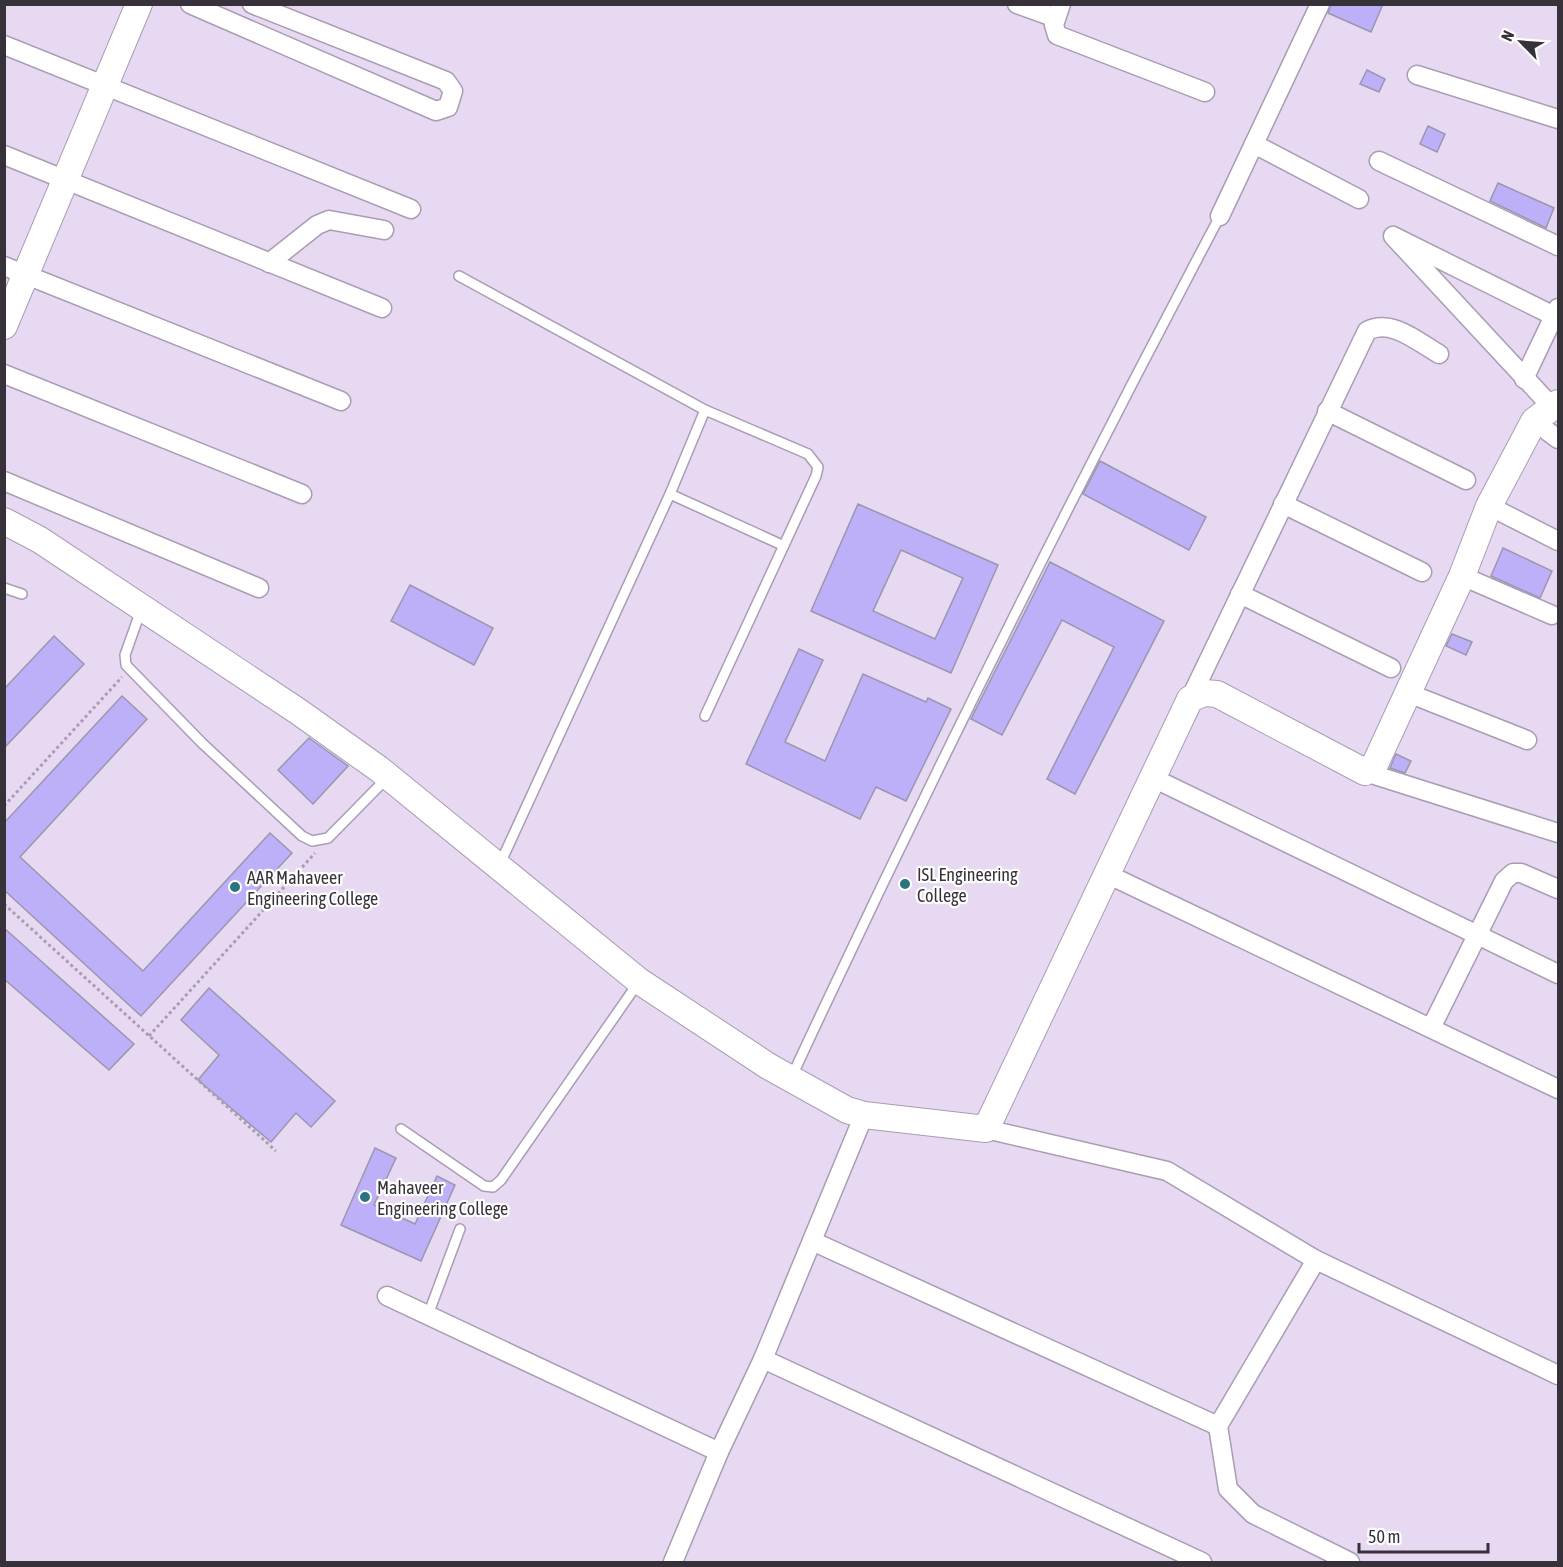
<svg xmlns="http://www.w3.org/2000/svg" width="1563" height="1567" font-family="'Asap Condensed',sans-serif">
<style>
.building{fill:#bdb0f9;stroke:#9a96ae;stroke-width:1.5;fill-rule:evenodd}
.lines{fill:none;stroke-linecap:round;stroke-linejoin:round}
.lane-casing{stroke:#aa9cb3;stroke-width:12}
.street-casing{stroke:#aa9cb3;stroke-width:21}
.secondary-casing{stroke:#aa9cb3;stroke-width:28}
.path{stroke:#a99eb1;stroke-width:3;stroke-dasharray:3 3;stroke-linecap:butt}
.lane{stroke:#fff;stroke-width:9}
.street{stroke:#fff;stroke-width:18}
.secondary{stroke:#fff;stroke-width:26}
.poi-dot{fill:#2b737e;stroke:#fff;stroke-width:2}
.labels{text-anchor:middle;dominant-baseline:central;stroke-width:4.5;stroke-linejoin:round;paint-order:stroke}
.poi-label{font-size:18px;fill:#37313a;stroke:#fff;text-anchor:start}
</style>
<rect width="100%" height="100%" fill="#e7d9f1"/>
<g class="building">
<path d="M1331,4H1383L1371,32L1328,13Z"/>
<path d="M1367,70L1385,79L1379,92L1360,84Z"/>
<path d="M1428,126L1445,134L1437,152L1420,144Z"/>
<path d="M1498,183L1554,208L1546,228L1490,201Z"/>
<path d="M1100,461L1206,517L1189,550L1083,494Z"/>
<path d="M858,504L998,565L951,673L811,611ZM901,550L963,578L935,639L873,611Z"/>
<path d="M1503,548L1552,571L1540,598L1491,576Z"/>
<path d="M1050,562L1164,621L1075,794L1047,779L1114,647L1062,620L1002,735L971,719Z"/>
<path d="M410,585L493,628L474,665L391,621Z"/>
<path d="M1452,634L1472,642L1466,655L1446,646Z"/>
<path d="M54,636L84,664L4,748V689Z"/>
<path d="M799,649L823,660L785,742L825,761L863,674L926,702L928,698L951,709L906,801L876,787L860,819L746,764Z"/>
<path d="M122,696L147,719L20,857L143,971L270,833L292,853L141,1016L4,890V823Z"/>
<path d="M309,738L348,766L313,804L278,770Z"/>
<path d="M1396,754L1411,761L1405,773L1390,768Z"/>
<path d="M4,928L134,1044L109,1070L4,979Z"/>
<path d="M209,988L335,1101L311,1127L296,1113L271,1142L198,1080L219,1055L181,1020Z"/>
<path d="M375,1148L396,1158L374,1205L415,1224L437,1176L455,1185L421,1261L341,1225Z"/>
</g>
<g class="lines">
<g class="lane-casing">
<g id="lane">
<path d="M459,276L705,410"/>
<path d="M670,494L782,545"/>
<path d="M4,588L22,594"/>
<path d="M141,610L125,655L126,665L202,743L302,836L312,841L328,838L387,778"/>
<path d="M499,866L670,494L705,410L808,454L818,467L816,476L705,716"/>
<path d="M792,1076C927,786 1070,499 1220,216"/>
<path d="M401,1129L484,1186L493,1187L501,1180L638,983"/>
<path d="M428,1315L460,1229"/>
</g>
</g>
<g class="street-casing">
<g id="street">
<path d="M190,4L436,111L448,107L453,91L446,81L252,4"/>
<path d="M1017,4L1056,18"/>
<path d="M1061,4L1054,25L1057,35L1205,92"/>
<path d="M4,45L411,209"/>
<path d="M1417,75L1558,119"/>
<path d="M1254,144L1359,199"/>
<path d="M4,155L382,308"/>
<path d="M1379,161L1558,246"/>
<path d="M1220,216L1320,4"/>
<path d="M269,263L317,225L329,220L384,230"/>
<path d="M4,266L341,401"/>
<path d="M4,374L302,494"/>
<path d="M1524,379L1554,316"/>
<path d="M1551,406L1393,236L1554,316L1558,308"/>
<path d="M1327,411L1466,480"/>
<path d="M1534,421L1558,439"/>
<path d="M4,481L259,588"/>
<path d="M1283,504L1422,572"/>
<path d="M1489,506L1558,541"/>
<path d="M1462,576L1552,615"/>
<path d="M1240,594L1391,668"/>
<path d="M1408,693L1527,740"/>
<path d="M1190,699L1367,331C1391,318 1418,342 1439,354"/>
<path d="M1365,772L1558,833"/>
<path d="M1153,778L1558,974"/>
<path d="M1107,874L1558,1089"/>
<path d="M1431,1028L1504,881L1513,873H1521L1558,889"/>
<path d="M986,1129L1167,1171L1316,1260L1558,1375"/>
<path d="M812,1241L1218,1426"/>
<path d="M1316,1260L1218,1426L1228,1489L1253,1514L1350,1562"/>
<path d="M387,1296L719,1452L763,1359L864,1115"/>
<path d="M763,1359L1202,1562"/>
<path d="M673,1562L719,1452"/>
</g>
</g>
<g class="secondary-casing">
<g id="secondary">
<path d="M4,326L139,4"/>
<path d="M4,521L40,540L299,712L379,769L639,981L768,1066L847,1110L864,1115L986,1129L1190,699L1204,693L1217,694L1365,772L1375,764L1462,576L1489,506L1534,421L1558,403"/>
</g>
</g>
<g class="path">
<path d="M4,806L122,677"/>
<path d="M4,904L276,1151"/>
<path d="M149,1036L315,853"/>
</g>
<use href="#lane" class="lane"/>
<use href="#street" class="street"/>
<use href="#secondary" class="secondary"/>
</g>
<g class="poi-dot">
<circle cx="905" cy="884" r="6"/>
<circle cx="235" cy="887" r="6"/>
<circle cx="365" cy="1197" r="6"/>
</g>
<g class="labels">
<g class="poi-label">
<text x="917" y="874">ISL Engineering<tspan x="917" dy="21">College</tspan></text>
<text x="247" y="877">AAR Mahaveer<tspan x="247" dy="21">Engineering College</tspan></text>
<text x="377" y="1187">Mahaveer<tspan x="377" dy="21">Engineering College</tspan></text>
</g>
</g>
<rect width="1563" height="1567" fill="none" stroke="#37313a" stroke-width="12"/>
<g transform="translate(1521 42) rotate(295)" stroke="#ffffff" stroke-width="4.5" paint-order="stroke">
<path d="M0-4.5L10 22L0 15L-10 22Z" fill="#37313a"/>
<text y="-9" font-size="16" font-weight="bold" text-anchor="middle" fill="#37313a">N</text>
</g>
<path d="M1359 1543v9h129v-9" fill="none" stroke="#37313a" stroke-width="3"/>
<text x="1368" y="1543" font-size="18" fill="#37313a" stroke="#ffffff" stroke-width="4.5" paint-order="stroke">50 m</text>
</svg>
